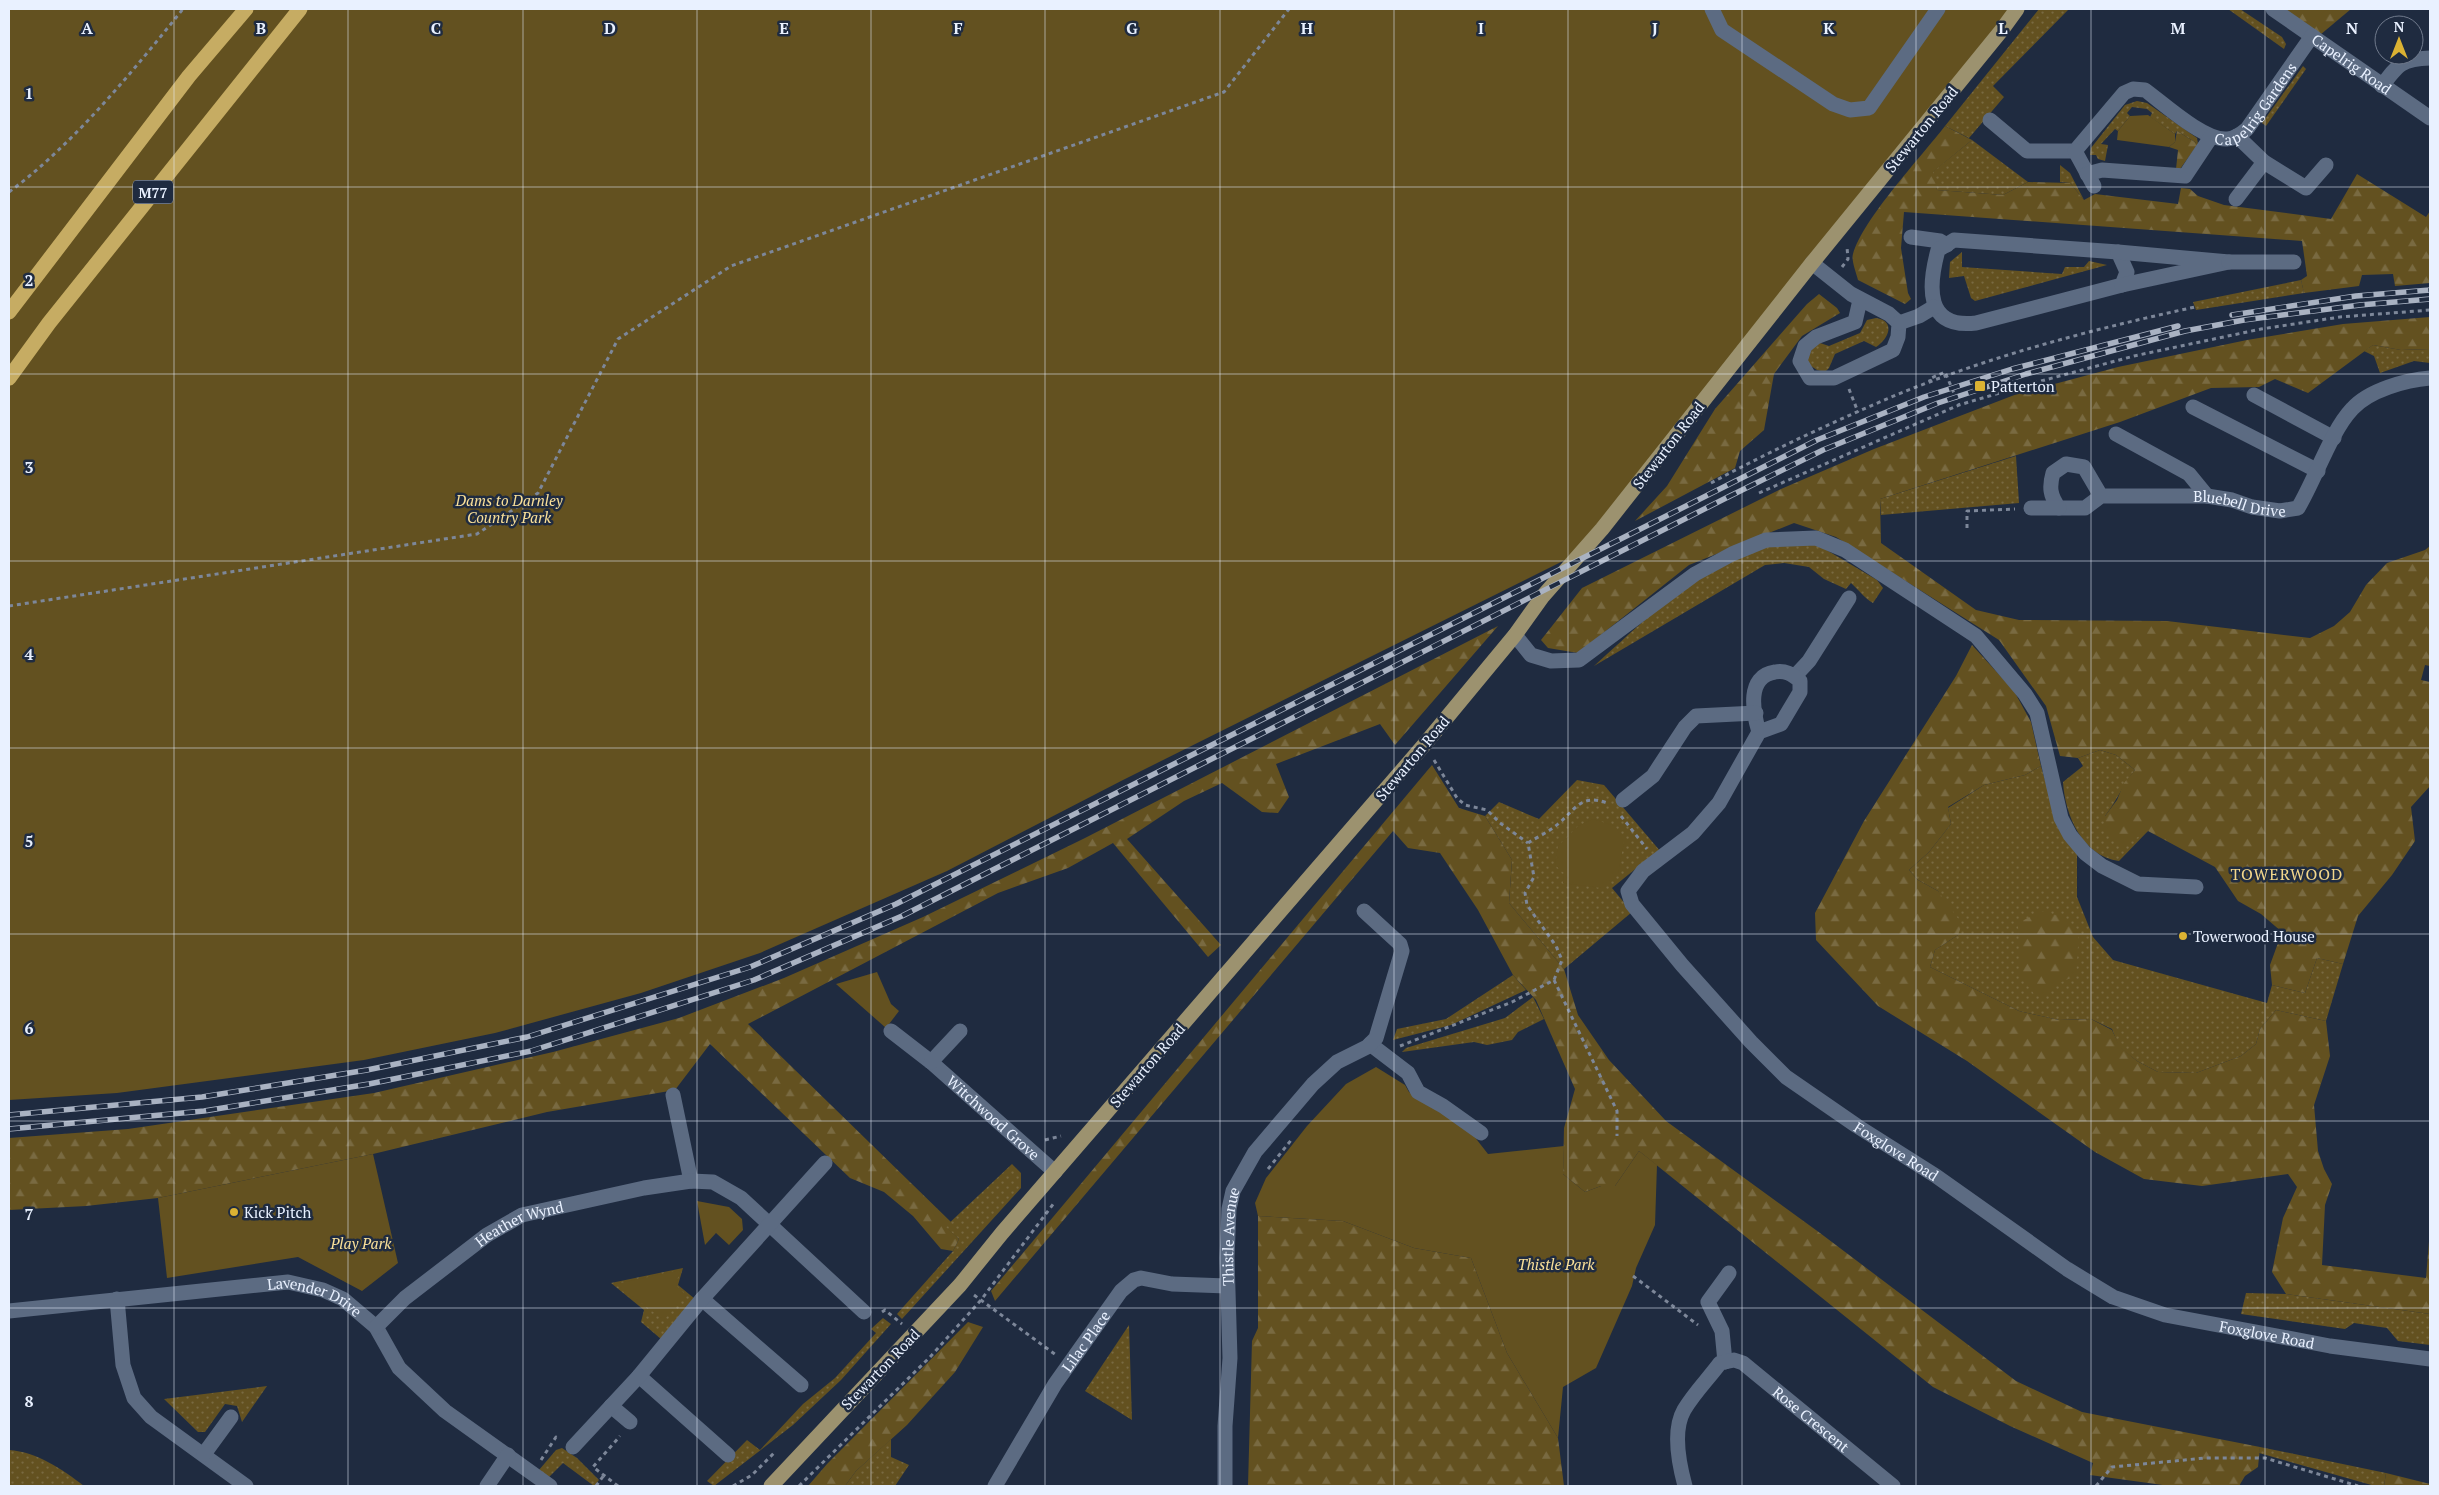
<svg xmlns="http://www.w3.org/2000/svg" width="2439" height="1495" font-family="'PT Serif',serif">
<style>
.grass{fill:url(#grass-dots)}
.forest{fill:url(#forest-firs)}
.park{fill:#635120}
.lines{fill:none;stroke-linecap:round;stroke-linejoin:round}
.path{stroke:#7d8799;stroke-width:3;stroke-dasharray:4 4;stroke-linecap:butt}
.minor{stroke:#5c6b82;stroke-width:15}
.major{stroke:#9c926f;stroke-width:15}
.highway{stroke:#c6ac63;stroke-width:15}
.rail-casing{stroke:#a9b2c2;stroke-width:5.5}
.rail{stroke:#1f2b40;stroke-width:4;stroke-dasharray:11;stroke-linecap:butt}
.grid{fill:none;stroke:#e9f1ff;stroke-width:1;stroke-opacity:0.55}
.poi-dot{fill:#dbb233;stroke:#1f2b40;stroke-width:2}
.labels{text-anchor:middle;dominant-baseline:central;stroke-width:5;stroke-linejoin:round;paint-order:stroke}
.shield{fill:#1f2b40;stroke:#acb6c6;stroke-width:1}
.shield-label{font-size:14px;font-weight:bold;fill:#e9f1ff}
.street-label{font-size:15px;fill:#e9f1ff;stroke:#1f2b40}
.poi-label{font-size:15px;fill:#e9f1ff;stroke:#1f2b40;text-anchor:start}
.park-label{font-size:15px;font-style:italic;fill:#fbe199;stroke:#1f2b40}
.neighbourhood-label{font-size:16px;letter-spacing:1px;fill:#f3d78b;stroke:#1f2b40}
.grid-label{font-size:16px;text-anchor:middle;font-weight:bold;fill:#e9f1ff;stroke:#1f2b40;stroke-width:5;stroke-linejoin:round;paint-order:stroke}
</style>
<defs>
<pattern id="grass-dots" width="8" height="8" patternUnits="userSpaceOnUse" patternTransform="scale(1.25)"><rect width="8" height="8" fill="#635120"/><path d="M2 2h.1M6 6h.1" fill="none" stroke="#796a41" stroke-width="1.8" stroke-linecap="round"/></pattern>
<pattern id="forest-firs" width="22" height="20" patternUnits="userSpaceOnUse" patternTransform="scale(1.25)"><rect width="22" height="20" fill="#635120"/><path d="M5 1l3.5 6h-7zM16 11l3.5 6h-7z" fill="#796a41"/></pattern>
</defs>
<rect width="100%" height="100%" fill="#1f2b40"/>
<g class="grass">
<path d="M2039,9H2069L1993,86L2004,97L1969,138L1945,126Z"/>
<path d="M2228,9H2240L2282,37L2286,44L2284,49Z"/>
<path d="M2303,66L2306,69L2266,126L2262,123Z"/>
<path d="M2137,101L2147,103L2197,138L2198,144L2177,131L2175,134L2150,117L2152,113L2147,109L2132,107L2127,113L2130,116L2118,131L2115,129L2101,144L2108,145L2105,161L2098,159L2096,155H2090L2091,148L2125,105Z"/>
<path d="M1972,140L2028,182L2003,195L1937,190L1931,173Z"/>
<path d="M2060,165L2070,173L2084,200L2070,183L2060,182Z"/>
<path d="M1962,252V267L2062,274L2065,267H2084L2089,261L2107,265L1975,301L1971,298L1964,276L1949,278L1950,262Z"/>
<path d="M2301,280L2304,293L2196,310L2193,302Z"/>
<path d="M1876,318C1896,321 1889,339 1876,347L1864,341L1835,354L1829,368L1825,372L1817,370L1808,364V354L1817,342L1829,346L1860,333L1867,320Z"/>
<path d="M2373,345L2401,350L2430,349V363L2414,361L2380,373L2374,356L2364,351Z"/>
<path d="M2016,456L2019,503L1881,515L1880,499Z"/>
<path d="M1788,543L1818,545L1877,580L1883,588L1873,603C1864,598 1859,590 1851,583L1846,589L1824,579L1809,567L1784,563L1765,565L1594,666C1639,626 1693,570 1751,551C1762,547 1776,545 1788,543Z"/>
<path d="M2100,750L2116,755L2135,770C2123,784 2117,801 2105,816L2148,831L2119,861C2082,856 2065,815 2063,782L2083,766L2078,758Z"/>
<path d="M2041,766L2058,827L2077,851V897L2093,937L2113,960L2267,1003L2272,985L2305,993L2317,958L2343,964L2326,1021L2276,1010L2260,1029L2256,1044L2241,1056L2196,1073L2158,1072L2137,1061L2119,1047L2112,1029L2091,1019L2059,1020L2019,1011L1930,967L1935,950L1958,935L1938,891L1918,880L1909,870L1929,852L1951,824L1948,808L1984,785L2025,775Z"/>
<path d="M1577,780L1604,785L1661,852L1644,862L1612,888L1632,912L1564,969L1509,903L1512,860L1485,816L1499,802L1539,819Z"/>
<path d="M1513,975L1526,990L1451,1025L1393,1040L1397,1029L1446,1019Z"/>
<path d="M1533,997L1544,1019L1518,1032L1512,1040L1487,1045L1474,1042L1402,1052L1406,1048L1505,1018Z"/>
<path d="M1012,1164L1021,1173V1188L902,1319L897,1314L953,1251L959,1239L945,1227Z"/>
<path d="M683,1268L678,1285L695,1299L661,1339L641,1322L644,1310L611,1283Z"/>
<path d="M2246,1293L2286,1294L2430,1314V1345L2398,1341L2387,1328L2354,1323L2345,1329L2241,1314Z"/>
<path d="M883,1318L891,1324L841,1380L793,1425L714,1486L707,1481L747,1440L760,1450L803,1404L835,1378L876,1333L871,1329Z"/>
<path d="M1129,1325L1132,1420L1085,1391Z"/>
<path d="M267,1386L242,1422L237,1406L225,1404L205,1432H198L164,1399Z"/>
<path d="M891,1439V1457L909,1465L895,1486H845L856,1471Z"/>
<path d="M2260,1447L2386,1473L2384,1486H2375L2259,1453Z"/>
<path d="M562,1448L577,1458L599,1480L594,1486L563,1463L549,1477L539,1470L556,1450Z"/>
<path d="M9,1450C37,1452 62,1469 84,1486H9Z"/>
</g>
<g class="forest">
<path d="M2284,9H2351L2320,35Z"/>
<path d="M1945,126L1972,140L1933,172L1937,190L2003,195L2028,182L2070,183L2084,200L2095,194L2178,204L2181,188L2190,189L2198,196L2224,205L2331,219L2357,174L2426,217L2430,211V283L2395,286L2393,274L2362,275L2359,286L2304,293L2301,280L2307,276L2302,241L1904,212L1901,248L1908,293L1911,299L1905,304L1858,280C1856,272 1851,260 1853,254C1863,219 1921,157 1945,126Z"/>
<path d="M2177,131L2198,144L2180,169H2176L2178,150L2169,147L2175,142Z"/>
<path d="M1819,294L1837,308L1840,313L1802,336L1774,374L1764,430L1740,451L1735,468L1635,521L1667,486L1715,409L1807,304Z"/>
<path d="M2430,317V349L2401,350L2373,345L2308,393L2275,379L2259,387L2211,388L2120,422L1880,499L1881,543L1976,610L2019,620L2167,621L2310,638L2334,626L2350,612L2366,585L2387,563L2425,550L2430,546V666L2425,665L2421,680L2430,682V786L2411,807L2415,841L2392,875L2358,916L2343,964L2317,958L2305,993L2272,985L2270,965L2282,932L2261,914L2238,901L2215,867L2148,831L2121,847L2106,830L2105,816L2117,800L2124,783L2135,770L2116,755L2100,750L2078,758L2060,756L2046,706L1999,640L1836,537L1794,523L1689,565L1578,653L1548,648L1541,640L1582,588L1781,489L1874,449L2017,394L2118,367L2247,340L2343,324Z"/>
<path d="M1498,626L1395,745L1380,724L1276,764L1289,797L1278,813L1262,812L1222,783L1184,801L1127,839L1221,945L1208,957L1113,843L1068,868L998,893L748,1024L951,1222L946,1227L959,1239L953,1251L941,1249L913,1216L884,1192L850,1178L710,1044L675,1090L547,1112L373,1154L158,1198L86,1206L9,1210V1138L128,1129L374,1093L553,1052L679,1018L784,978L923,917L1085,838Z"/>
<path d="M1972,645L2014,691L2031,722L2041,766L2025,775L1984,785L1948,807L1951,824L1929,852L1909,870L1918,880L1938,891L1962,924L1958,935L1935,950L1930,967L2019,1011L2059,1020L2091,1019L2112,1030L2120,1047L2137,1061L2158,1072L2196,1073L2241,1056L2256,1044L2260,1029L2276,1010L2326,1021L2330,1056L2314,1105L2318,1151L2324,1169L2332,1184L2325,1205L2322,1265L2426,1278L2430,1229V1314L2286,1294L2272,1272L2283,1218L2297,1187L2288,1174L2202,1186L2144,1179L2095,1152L1967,1061L1878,1006L1816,940L1815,913L1864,821L1956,676Z"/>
<path d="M1432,765L1459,808L1485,816L1512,860L1509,903L1564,969L1578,1015L1609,1060L1666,1121L1820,1233L2016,1381L2082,1412L2260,1447L2258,1467L2245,1476L2239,1486H2170L2090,1475L2093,1463L2010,1426L1933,1387L1639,1151L1615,1186H1601L1585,1192L1563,1174L1564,1128L1575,1089L1536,1000L1513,975L1478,910L1440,853L1408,848L1393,831L995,1301L991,1291Z"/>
<path d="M2041,911L2064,917L2079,931L2076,976L2058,983L2045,996L2035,995L2021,977L2018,923Z"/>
<path d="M1258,1216L1343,1221L1414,1248L1471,1258L1507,1353L1558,1438L1564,1486H1248L1252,1341L1258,1328Z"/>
<path d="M968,1322L983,1327L955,1372L907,1425L856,1471L845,1486H808L827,1464Z"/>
<path d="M2386,1473L2430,1484V1486H2384Z"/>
</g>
<g class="park">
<path d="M9,9H2019L1581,552L1123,780L947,871L760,953L641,993L495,1033L364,1060L117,1093L9,1100Z"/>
<path d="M2148,115L2175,134V142L2169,147L2117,140L2118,131L2130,116Z"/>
<path d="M1593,819L1615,826L1624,842L1618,873L1601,888L1563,883L1564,873L1555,865L1558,846L1578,826Z"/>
<path d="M877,972L891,1004L899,1011L886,1028L836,984Z"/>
<path d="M1376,1067L1405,1085L1409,1092L1470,1131L1488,1154L1564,1146L1563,1174L1585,1192L1601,1186H1615L1639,1151L1657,1165L1655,1225L1636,1268L1632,1286L1596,1368L1563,1387L1558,1438L1507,1353L1471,1258L1414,1248L1343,1221L1258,1216L1255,1203L1266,1178L1307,1126L1346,1084Z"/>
<path d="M373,1154L398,1263L362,1291L298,1257L167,1278L158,1198Z"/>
<path d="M697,1201L729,1207L742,1219L743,1230L729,1245L716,1233L705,1245Z"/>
<path d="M680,1270L676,1285L685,1294L664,1320L616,1284Z"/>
</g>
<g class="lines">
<g class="path">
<path d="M9,192C74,144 132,72 183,9"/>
<path d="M1842,267L1848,259L1847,247"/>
<path d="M1931,383L1929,379L1945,372L1959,405"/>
<path d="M1849,389L1858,412"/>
<path d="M1711,483C1767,453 1824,426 1882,401C1982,358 2089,330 2195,307"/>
<path d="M1759,493L1959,405L2030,384L2134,356L2261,329L2340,317L2430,310"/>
<path d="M1967,528V511L2015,509"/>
<path d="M9,606L477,534L538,493L618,339L731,266L1224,92L1289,9"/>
<path d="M1434,760L1457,798L1465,805L1487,810L1500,823L1528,843"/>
<path d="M1621,816L1647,849"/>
<path d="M1554,980L1617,1111V1136"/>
<path d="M1400,1046L1512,1002L1554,980L1562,960L1556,946L1527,905L1525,893L1534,877L1528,843C1537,837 1549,832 1558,824C1575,810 1581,793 1607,803"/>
<path d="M1045,1140L1061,1136"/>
<path d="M1268,1169L1292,1139"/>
<path d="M1633,1276L1698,1325"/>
<path d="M974,1295L1056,1355"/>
<path d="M882,1312L885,1310L902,1324"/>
<path d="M541,1460L556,1437L559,1439"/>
<path d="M596,1486L604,1475"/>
<path d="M618,1486L593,1467L620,1436"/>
<path d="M733,1486L752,1475L775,1452"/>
<path d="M799,1486L930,1357L981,1300L1054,1203"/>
<path d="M2096,1486L2112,1467L2205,1458H2265L2358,1486"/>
</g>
<g class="minor">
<path d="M1712,9L1722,30L1833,104L1850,110L1869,108L1938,9"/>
<path id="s1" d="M2273,9L2430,118"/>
<path d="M2382,86C2398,64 2402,59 2430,58"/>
<path id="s2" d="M1990,120L2027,151H2075L2124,93L2133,89L2145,90C2163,103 2204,141 2227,139C2235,139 2241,134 2247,129L2312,36"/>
<path d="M2237,136L2264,162L2306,188L2326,165"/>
<path d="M2075,151L2094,186"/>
<path d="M2087,174L2102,170L2185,176L2211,137"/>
<path d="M2236,199L2264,162"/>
<path d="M1911,237L1940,241L1947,245"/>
<path d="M1954,240L2118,252L2127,272L2122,285L1976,323C1925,329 1928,287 1938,250Z"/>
<path d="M2118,252L2229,262L2122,285"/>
<path d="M2229,262H2294"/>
<path d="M1812,263L1851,294L1889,314L1899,323L1898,337L1893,350L1834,378H1810L1800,361L1805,346L1816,337L1855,322L1860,300"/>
<path d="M1899,323L1919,316L1934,307"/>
<path d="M2254,395L2334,438"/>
<path d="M2193,407L2318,471"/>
<path d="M2116,434L2189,474L2207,496"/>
<path id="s3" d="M2101,496L2084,467L2066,464L2053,473C2049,487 2050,496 2059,508H2085L2101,496H2207L2232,500L2252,507L2280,511L2298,508C2315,480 2331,431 2352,409C2369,390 2406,380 2430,378"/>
<path d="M2031,508H2059"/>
<path d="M1515,635L1531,655L1551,661L1579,660L1695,574L1732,554L1766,540L1816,538L1845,550L1976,636L2025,694L2037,713L2061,818L2070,835L2085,853L2102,866L2138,884L2196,887"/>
<path d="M1795,676L1809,661L1849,598"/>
<path id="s4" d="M1759,732C1753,712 1746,676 1775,672C1785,670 1792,674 1800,681V692L1781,724L1759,732L1719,803L1693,833L1643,871L1628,891L1632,904L1682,965L1751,1042L1786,1077L1857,1126L1936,1176L2067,1269L2113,1297L2165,1315L2330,1346L2430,1359"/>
<path d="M1623,800L1653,776L1685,727L1696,716L1756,713"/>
<path id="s5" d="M891,1031L931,1062L1055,1172"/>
<path d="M1370,1044L1408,1073L1418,1092L1443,1106L1481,1133"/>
<path d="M931,1062L960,1031"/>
<path d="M673,1095L691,1181"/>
<path d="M117,1299L123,1365L134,1398L151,1417L246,1486"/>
<path d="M702,1299L801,1385"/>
<path id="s6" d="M9,1311L288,1282L323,1290L343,1299L376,1327L399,1368L445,1411L550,1486"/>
<path id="s7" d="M376,1327L405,1298L487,1235L522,1215L644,1188L691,1181L713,1182L741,1198L864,1312"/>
<path d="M1725,1362L1722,1331L1708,1302L1729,1273"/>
<path d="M639,1376L728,1455"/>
<path d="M611,1406L630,1422"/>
<path d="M573,1447L639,1376L702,1299L825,1163"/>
<path d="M204,1454L231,1417"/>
<path d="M487,1486L508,1455"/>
<path id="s8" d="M995,1486L1055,1384L1121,1291L1134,1280L1141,1278L1172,1284L1227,1286"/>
<path id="s9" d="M1225,1486V1426L1230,1358L1227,1258L1229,1209L1233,1191L1255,1152L1313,1084L1337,1062L1367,1047L1376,1038L1402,951L1400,944L1364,911"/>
<path id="s10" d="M1685,1486C1679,1464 1672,1431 1684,1410C1694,1393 1709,1378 1720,1363L1734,1360L1743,1363L1893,1486"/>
</g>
<path class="major" d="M771,1486L960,1285L1002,1233L1424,745L1515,635L1543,596L1602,529L1812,263L2001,31L2017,9"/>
<g class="highway">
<path d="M9,312L189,76L246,9"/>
<path d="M9,378L49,323L300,9"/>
</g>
<g class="rail-casing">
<g id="rail">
<path d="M2232,315L2356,296L2430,290"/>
<path d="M9,1115L202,1097L367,1070L527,1037L750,967L896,904L1817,440L1924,397L2012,369L2178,326"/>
<path d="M9,1129L204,1111L369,1084L531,1051L754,980L902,916L1730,496L1823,450L1938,403L2026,374L2185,331L2244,320L2360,305L2430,299"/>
</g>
</g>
<use href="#rail" class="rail"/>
</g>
<path class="grid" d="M174,9V1486M348,9V1486M523,9V1486M697,9V1486M871,9V1486M1045,9V1486M1220,9V1486M1394,9V1486M1568,9V1486M1742,9V1486M1916,9V1486M2091,9V1486M2265,9V1486M9,187H2430M9,374H2430M9,561H2430M9,748H2430M9,934H2430M9,1121H2430M9,1308H2430"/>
<g class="poi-dot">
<rect x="1974" y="380" width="12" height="12" rx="2.5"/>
<circle cx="2183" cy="936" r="5"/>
<circle cx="234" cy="1212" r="5"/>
</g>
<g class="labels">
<rect class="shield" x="133" y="180.5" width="40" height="23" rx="4"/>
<g class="shield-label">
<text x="153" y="192">M77</text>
</g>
<g class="street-label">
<text stroke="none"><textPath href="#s1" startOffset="96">Capelrig Road</textPath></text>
<text stroke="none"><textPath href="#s2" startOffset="336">Capelrig Gardens</textPath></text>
<text transform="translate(1921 129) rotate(-51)">Stewarton Road</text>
<text transform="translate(1668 445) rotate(-52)">Stewarton Road</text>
<text stroke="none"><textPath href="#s3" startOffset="290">Bluebell Drive</textPath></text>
<text transform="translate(1412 758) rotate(-50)">Stewarton Road</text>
<text transform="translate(1147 1065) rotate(-49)">Stewarton Road</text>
<text stroke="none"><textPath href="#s5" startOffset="134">Witchwood Grove</textPath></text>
<text stroke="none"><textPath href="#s4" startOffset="758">Foxglove Road</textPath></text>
<text stroke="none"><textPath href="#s7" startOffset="179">Heather Wynd</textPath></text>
<text stroke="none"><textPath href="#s9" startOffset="250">Thistle Avenue</textPath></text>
<text stroke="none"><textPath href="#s6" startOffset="310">Lavender Drive</textPath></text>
<text stroke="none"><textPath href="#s4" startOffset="1178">Foxglove Road</textPath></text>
<text stroke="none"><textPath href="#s8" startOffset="171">Lilac Place</textPath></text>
<text transform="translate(880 1369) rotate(-46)">Stewarton Road</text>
<text stroke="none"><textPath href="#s10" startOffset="249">Rose Crescent</textPath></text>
</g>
<g class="poi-label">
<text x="1991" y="386">Patterton</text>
<text x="2193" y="936">Towerwood House</text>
<text x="244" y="1212">Kick Pitch</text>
</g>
<g class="park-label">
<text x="509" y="500">Dams to Darnley<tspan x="509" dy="17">Country Park</tspan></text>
<text x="361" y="1243">Play Park</text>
<text x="1556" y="1264">Thistle Park</text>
</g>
<g class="neighbourhood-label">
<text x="2287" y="874">TOWERWOOD</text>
</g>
</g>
<g class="grid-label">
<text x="87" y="34">A</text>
<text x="261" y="34">B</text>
<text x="436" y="34">C</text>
<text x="610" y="34">D</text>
<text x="784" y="34">E</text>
<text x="958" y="34">F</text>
<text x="1132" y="34">G</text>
<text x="1307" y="34">H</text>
<text x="1481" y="34">I</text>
<text x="1655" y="34">J</text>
<text x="1829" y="34">K</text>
<text x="2003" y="34">L</text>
<text x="2178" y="34">M</text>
<text x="2352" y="34">N</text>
<text x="29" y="99">1</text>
<text x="29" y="286">2</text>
<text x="29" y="473">3</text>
<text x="29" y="660">4</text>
<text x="29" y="847">5</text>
<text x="29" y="1034">6</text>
<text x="29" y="1220">7</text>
<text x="29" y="1407">8</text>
</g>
<rect width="2439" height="1495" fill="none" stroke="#e9f1ff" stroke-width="20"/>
<g transform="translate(2399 40)"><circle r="24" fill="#1f2b40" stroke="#707a8c"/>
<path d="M0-4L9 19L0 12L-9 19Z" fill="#dbb233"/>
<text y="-8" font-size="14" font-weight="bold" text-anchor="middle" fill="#e9f1ff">N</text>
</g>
</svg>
